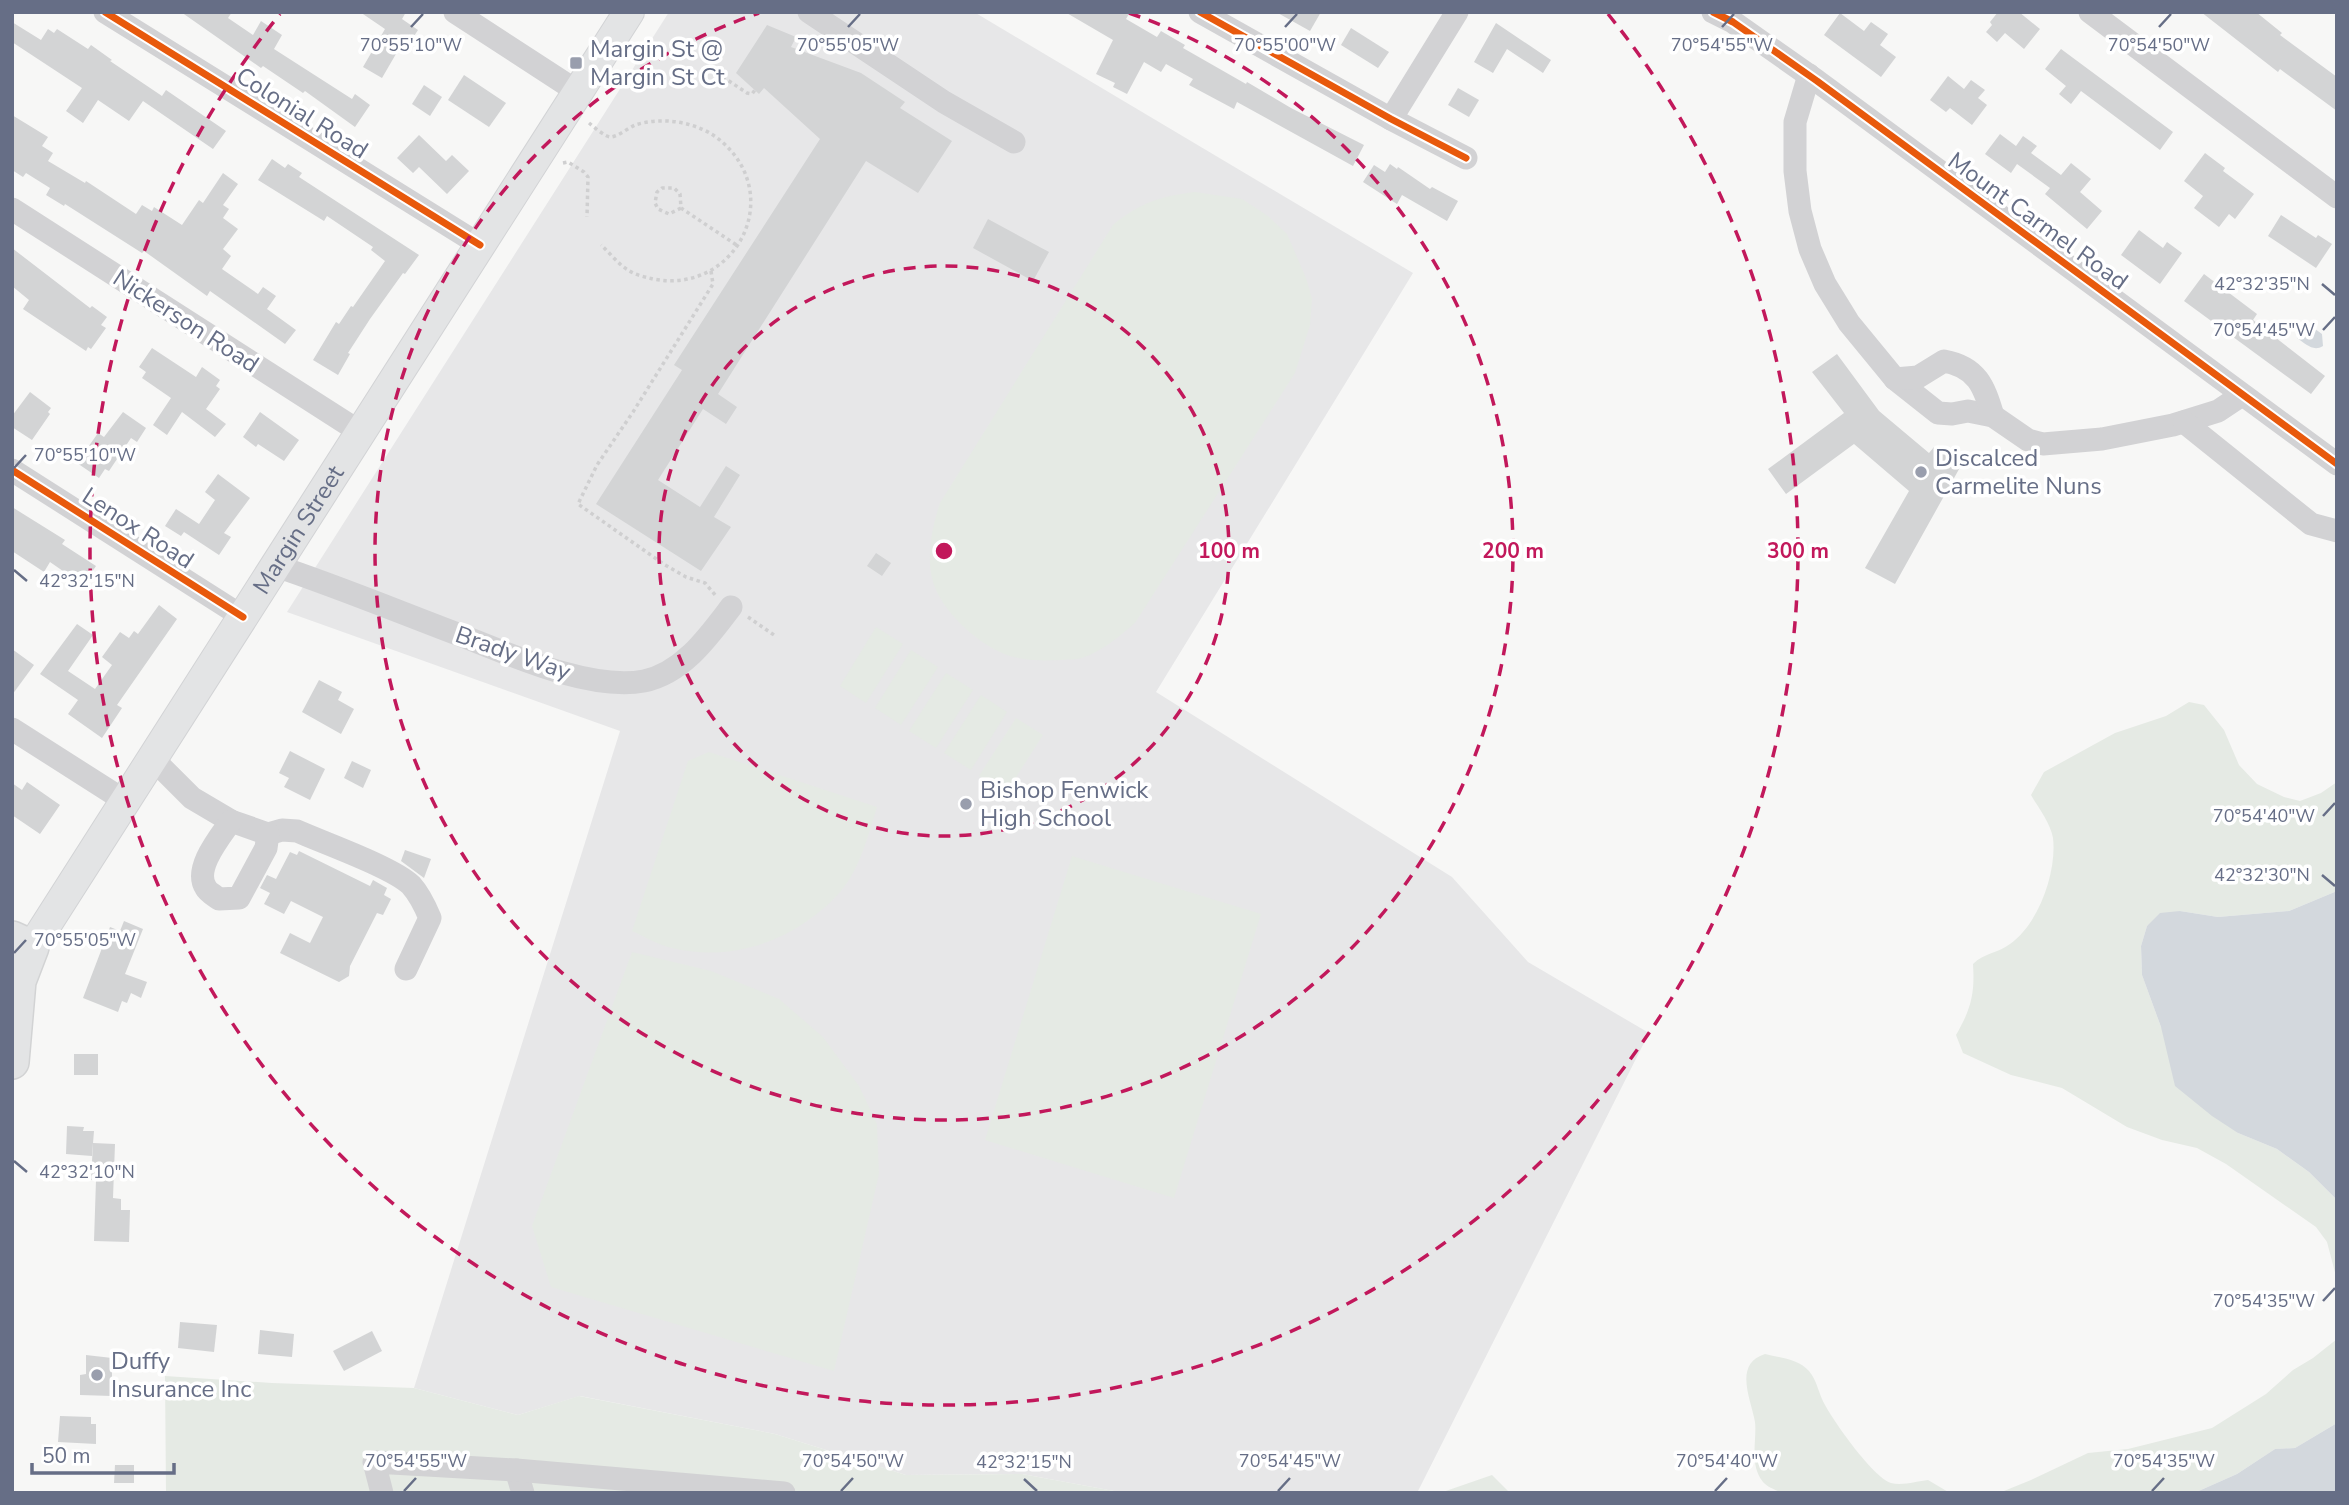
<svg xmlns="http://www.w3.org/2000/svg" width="2349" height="1505" font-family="'Nunito Sans',sans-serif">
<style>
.built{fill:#e7e7e8}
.green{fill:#e5eae4}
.water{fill:#d3d8dd}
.building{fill:#d3d4d5}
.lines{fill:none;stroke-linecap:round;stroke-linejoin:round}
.major-casing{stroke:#d2d3d5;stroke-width:32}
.highway-casing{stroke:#d2d3d4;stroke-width:36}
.path{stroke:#cfcfd0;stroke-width:3.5;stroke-dasharray:3.5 3.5;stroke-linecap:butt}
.minor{stroke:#d2d2d4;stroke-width:23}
.major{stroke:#e3e4e5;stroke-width:30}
.highway{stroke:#e3e4e5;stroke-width:33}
.cycleway-casing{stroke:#fff;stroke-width:11}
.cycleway{stroke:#e8590c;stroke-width:7}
.ticks{fill:none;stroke:#666e86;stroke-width:2.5}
.ring{fill:none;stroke:#c2185b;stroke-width:3.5;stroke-dasharray:12 9}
.poi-dot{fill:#999ead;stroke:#fff;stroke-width:2.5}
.labels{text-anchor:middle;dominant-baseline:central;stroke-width:7;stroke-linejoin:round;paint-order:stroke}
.poi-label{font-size:24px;fill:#666e86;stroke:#fff;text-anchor:start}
.street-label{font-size:24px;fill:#666e86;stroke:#fff}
.ticks-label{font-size:18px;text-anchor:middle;fill:#666e86;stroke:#fff;stroke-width:7;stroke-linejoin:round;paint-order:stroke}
.centre{fill:#c2185b;stroke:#fff;stroke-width:3.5}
.ring-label{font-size:21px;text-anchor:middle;font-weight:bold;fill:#c2185b;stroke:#fff;stroke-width:7;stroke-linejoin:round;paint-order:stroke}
</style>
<rect width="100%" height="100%" fill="#f7f7f6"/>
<path class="built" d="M669,12H974L1413,273L1156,692L1452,877L1528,962L1649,1033L1417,1493H1125L1022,1474L906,1475L775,1434L580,1396L518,1415L414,1388L620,731L287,612Z"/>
<g class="green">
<path d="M1195,192L1242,199L1268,216L1287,234L1306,278L1312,299L1310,325L1295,373L1135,623C1120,636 1101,652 1082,658C1076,660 1067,659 1061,660C1041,661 1020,661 1002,653C975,641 942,611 933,582C926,557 932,527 940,503L1113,225C1139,203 1161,196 1195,192Z"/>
<path d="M876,627L903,644L866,703L840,686Z"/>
<path d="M911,650L938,667L901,725L875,708Z"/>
<path d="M946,673L973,690L936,748L909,731Z"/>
<path d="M981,695L1007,712L971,770L944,753Z"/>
<path d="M2189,702L2204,705L2224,730L2239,765L2257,784L2284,797L2300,801L2321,793L2337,782V891L2289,911L2218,917L2180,911L2147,926L2141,946L2142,975L2161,1027L2238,1133L2277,1149L2309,1172L2337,1200V1280L2327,1242L2316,1227L2226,1164L2197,1148L2162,1140L2127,1127L2062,1088L2011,1075L1963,1053L1956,1035C1971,1009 1975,994 1973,964C1984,953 1998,953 2010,944C2039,924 2057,871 2053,838C2051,824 2038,807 2031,795L2044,772L2115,733L2166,716Z"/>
<path d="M1016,718L1043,735L1006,793L979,776Z"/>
<path d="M709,752L877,807C868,836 860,868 841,891C799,939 734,963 672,948C659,945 645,937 632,931L688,761Z"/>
<path d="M1072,856L1261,914L1174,1198L985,1140Z"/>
<path d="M632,952L711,971L779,999L823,1037L859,1086L877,1124L879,1174L834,1371L551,1287L532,1226Z"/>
<path d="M2337,1339V1423L2295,1448L2275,1449L2237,1474L2194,1493H1999L2031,1480L2088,1453L2128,1449L2212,1428L2266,1394L2293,1370L2313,1358Z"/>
<path d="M1765,1354C1781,1358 1798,1359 1809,1371C1817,1380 1819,1395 1825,1405C1835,1423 1872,1476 1891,1483C1902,1486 1918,1481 1928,1480L1950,1493H1782C1776,1490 1767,1487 1763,1482C1749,1465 1757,1441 1755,1422C1751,1399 1733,1364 1765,1354Z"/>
<path d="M165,1376L272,1383L414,1388L518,1415L579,1396L775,1434L906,1475L1022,1474L1125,1493H166Z"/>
<path d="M1492,1475L1510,1493H1440Z"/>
</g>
<g class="water">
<path d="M2304,321L2322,334L2323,346C2313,352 2306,344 2297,338V327Z"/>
<path d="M2337,891V1200L2309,1172L2277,1149L2238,1133L2212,1116L2175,1086L2161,1027L2142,975L2141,946L2147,926L2160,913L2180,911L2218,917L2289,911Z"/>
<path d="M2337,1423V1493H2194L2237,1474L2275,1449L2295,1448Z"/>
</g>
<g class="building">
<path d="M181,12H232L228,18L253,35L261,21L282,35L274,49L352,99L355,94L370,105L355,127L305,91L303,93L263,66L261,68Z"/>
<path d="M360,12H406L402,19L418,30L405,50L400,47L382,78L363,67L385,29Z"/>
<path d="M1065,12H1130L1126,19L1157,37L1161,31L1185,45L1183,48L1246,84L1247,82L1291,108L1364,145L1353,166L1237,102L1234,109L1189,85L1193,79L1166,64L1161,72L1144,62L1127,94L1113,87L1115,83L1096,74L1113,40Z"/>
<path d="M1276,12H1321L1310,31Z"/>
<path d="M1998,12H2019L2040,29L2024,49L2005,33L1997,42L1986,32L1992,25L1990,22Z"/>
<path d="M2201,12H2256L2282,33L2280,35L2337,77V111L2280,69L2278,72Z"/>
<path d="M1840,13L1864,31L1871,22L1888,34L1880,45L1896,57L1881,77L1824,35Z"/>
<path d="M12,22L41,40L48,29L54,33L57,29L88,49L91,45L112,60L110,61L162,96L166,90L226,131L213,149L143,101L129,121L98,100L83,123L66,111L82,88L12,42Z"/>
<path d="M1496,23L1551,60L1543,73L1507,49L1493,73L1474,62Z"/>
<path d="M767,25L796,37L791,47L861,73L905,102L900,108L952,141L918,193L866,161L718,394L737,407L726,424L703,409L658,480L700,507L726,466L740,475L714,517L731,527L701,571L596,504L682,370L674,365L820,139L764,88L759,94L736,73Z"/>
<path d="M1351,28L1389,52L1378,68L1341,45Z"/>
<path d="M2061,49L2173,132L2160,150L2081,91L2071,104L2059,94L2066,86L2045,69Z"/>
<path d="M464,75L506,103L489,127L448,100Z"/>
<path d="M1948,76L1964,89L1971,80L1985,90L1978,98L1987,105L1972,125L1950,108L1946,112L1930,100Z"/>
<path d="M424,85L442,97L430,116L412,104Z"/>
<path d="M1458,88L1479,100L1469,117L1448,105Z"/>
<path d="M12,115L48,137L42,146L53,153L48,161L85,183L86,181L136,214L142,205L152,211L154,207L182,225L199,200L203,203L223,173L238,184L223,205L229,209L223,218L238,229L223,249L231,256L222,269L258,294L263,287L276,296L267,309L296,330L285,344L210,291L207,296L144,251L142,253L65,204L64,206L46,195L50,188L26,173L23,177L12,170Z"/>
<path d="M2000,134L2016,146L2023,136L2037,146L2031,153L2061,175L2071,163L2091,179L2080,192L2102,211L2087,229L2045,194L2050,188L2017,164L2011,173L1985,154Z"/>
<path d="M419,135L446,161L452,155L469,171L447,194L419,167L413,173L397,158Z"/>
<path d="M2205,153L2225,168L2223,171L2254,194L2235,219L2229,214L2219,227L2194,208L2203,196L2184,181Z"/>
<path d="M272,159L285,168L288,164L302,173L299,177L419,255L405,274L403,273L370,319L348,353L350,354L338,375L313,360L336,322L339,324L351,306L353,307L385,261L371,250L373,247L327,216L324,221L258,180Z"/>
<path d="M1390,164L1397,169L1398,167L1430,189L1432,187L1458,201L1447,221L1402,195L1397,204L1363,182L1374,165L1385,172Z"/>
<path d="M2281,215L2316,238L2318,235L2332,244L2316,268L2268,236Z"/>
<path d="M988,219L1049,252L1033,281L973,248Z"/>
<path d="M2139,230L2163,248L2167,242L2182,253L2160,284L2121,255Z"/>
<path d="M12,248L90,308L92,306L107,317L101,325L106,328L91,349L88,347L86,351L23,309L29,300L12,286Z"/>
<path d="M2204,274L2257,314L2253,320L2325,376L2311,394L2184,301Z"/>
<path d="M152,348L196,377L202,367L220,380L216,386L220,389L206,409L226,424L215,437L182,412L167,435L153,425L171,398L142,378L146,372L139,367Z"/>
<path d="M1837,354L1879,411L1929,453L1934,447L1963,462L1895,584L1865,568L1909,491L1854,444L1786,494L1768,469L1844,413L1812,372Z"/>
<path d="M30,392L51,408L48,412L50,414L32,440L12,427V416Z"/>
<path d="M123,412L146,428L137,442L131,438L109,471L105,469L99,478L77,463L98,433L104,437Z"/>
<path d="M260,412L299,440L284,461L258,444L256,447L243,437Z"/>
<path d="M218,474L250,498L224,533L231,537L219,555L184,532L181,536L165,526L176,509L199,524L215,500L205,492Z"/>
<path d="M12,507L65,540L62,544L96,566L83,585L50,562L44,572L12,551Z"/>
<path d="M876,553L891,563L882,576L867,566Z"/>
<path d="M159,605L177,619L117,705L122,708L102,738L68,714L78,700L40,674L77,624L93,635L68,671L95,689L112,665L102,657L120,632L129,638L134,631L138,634Z"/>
<path d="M12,649L34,665L12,695Z"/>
<path d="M319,680L342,692L338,700L354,709L341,734L302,712Z"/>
<path d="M290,751L325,769L310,800L284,787L289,778L279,773Z"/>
<path d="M352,761L371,770L363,788L344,778Z"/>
<path d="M27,782L60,805L40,834L12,815V783L22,790Z"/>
<path d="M405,850L431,859L424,878L401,861Z"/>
<path d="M299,851L370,886L373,880L387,888L384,895L391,899L383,915L377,913L350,966L349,976L339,982L280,953L290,933L310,943L323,917L291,901L284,914L264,904L270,893L260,888L267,875L276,879L290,852L297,855Z"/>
<path d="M124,921L143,929L125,974L147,982L141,998L131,993L127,1003L122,1001L118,1012L83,998L110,927L120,931Z"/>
<rect x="74" y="1054" width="24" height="21"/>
<path d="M67,1126L84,1127L83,1131H94L92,1156L66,1154Z"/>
<path d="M93,1143L115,1144L113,1198L121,1199V1210H130L129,1242L94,1241L96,1180H91Z"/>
<path d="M180,1322L217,1325L214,1352L178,1348Z"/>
<path d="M260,1330L294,1334L292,1357L258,1354Z"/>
<path d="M372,1331L382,1351L344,1371L333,1351Z"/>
<path d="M86,1355L112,1358V1396L80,1395V1375L86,1374Z"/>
<path d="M60,1416L91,1417V1424H96V1444L58,1442Z"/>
<path d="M115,1465H134V1483H114Z"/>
</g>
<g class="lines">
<g class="major-casing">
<g id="major">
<path id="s1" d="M32,947L629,12"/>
</g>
</g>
<g class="highway-casing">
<path id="highway" d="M12,938L32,947L19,981L12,1062"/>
</g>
<g class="path">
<path d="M717,73L747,93L752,94L755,90"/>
<path d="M589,123C594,127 605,137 611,137C619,136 628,128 635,125C663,116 699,122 721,141C786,196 736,295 653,279C645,277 635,275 628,270C618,264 610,253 601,245"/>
<path d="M563,163L568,162L584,172L588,177L587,217"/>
<path d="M681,208L669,214L658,209L655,203L657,192L662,188H674L680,194L681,208L738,246"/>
<path d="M711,271L713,284L633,412L597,465L578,504L665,565L686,577L705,583L716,596"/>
<path d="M748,617L774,635"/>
</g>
<g class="minor">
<path d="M105,12L480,245"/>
<path d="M455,12L578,92"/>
<path d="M809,12L944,102L1014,142"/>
<path d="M1200,12L1391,119L1466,158"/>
<path d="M1713,12L1733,22L1817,81L2337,464"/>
<path d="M2090,12L2337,197"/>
<path d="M1809,75L1795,122V171L1800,211L1810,249L1825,284L1849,323L1895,379L1938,413L1952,414L1968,411L1993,416L2028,440L2043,444L2102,439L2173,425L2218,411L2242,395"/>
<path d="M1391,119L1457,12"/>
<path d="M12,209L360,432"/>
<path d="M1895,379L1918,377L1944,361C1977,367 1984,386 1993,416"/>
<path d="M2184,422L2311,524L2337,531"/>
<path d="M12,470L243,617"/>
<path d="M276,566C339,587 399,612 460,635C511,655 590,691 644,681C683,673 709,636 731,607"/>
<path d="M12,729L125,801"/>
<path d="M152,758L192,798L231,821L268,834L282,830L297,831C324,843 392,867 411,885C420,895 425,906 430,918L406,969"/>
<path d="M231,821C220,837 193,869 206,888C208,892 215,896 219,899L239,898L266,848L268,834"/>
<path d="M516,1470L523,1493"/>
<path d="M382,1493L374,1462L516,1470L784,1493"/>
</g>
<use href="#major" class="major"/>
<use href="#highway" class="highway"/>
<g class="cycleway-casing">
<g id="cycleway">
<path d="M105,12L480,245"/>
<path d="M1200,12L1391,119L1466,158"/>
<path d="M1713,12L1733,22L1817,81L2337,464"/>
<path d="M12,470L243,617"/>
</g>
</g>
<use href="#cycleway" class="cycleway"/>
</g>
<path class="ticks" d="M411,27L423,14M848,27L860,14M1285,27L1297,14M1722,27L1734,14M2159,27L2171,14M2322,284L2335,295M2323,330L2335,317M14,468L26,455M14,570L27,581M2323,816L2335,803M2322,875L2335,886M14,953L26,940M14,1161L27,1172M2323,1301L2335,1288M1024,1479L1037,1491M404,1491L416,1478M841,1491L853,1478M1278,1491L1290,1478M1715,1491L1727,1478M2152,1491L2164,1478"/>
<g class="ring">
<circle cx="944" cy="551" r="285"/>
<path d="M1129 13A569 569 0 1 1 759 13"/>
<path d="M1608 14A854 854 0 1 1 280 14"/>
</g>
<g class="poi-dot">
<rect x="569" y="56" width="14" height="14" rx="3.5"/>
<circle cx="1921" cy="472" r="7"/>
<circle cx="966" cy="804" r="7"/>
<circle cx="97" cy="1375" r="7"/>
</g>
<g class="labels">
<g class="poi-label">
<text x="590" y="49">Margin St @<tspan x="590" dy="28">Margin St Ct</tspan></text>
<text x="1935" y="458">Discalced<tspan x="1935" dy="28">Carmelite Nuns</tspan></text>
<text x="980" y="790">Bishop Fenwick<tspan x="980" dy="28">High School</tspan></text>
<text x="111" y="1361">Duffy<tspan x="111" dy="28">Insurance Inc</tspan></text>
</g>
<g class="street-label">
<text transform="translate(302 113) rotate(32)">Colonial Road</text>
<text transform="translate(2038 221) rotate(36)">Mount Carmel Road</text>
<text transform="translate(186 321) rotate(33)">Nickerson Road</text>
<text transform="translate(138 528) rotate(33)">Lenox Road</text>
<text stroke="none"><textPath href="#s1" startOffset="495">Margin Street</textPath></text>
<text transform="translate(513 653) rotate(19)">Brady Way</text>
</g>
</g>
<g class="ticks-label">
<text x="848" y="51">70°55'05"W</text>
<text x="1285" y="51">70°55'00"W</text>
<text x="1722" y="51">70°54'55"W</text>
<text x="2159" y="51">70°54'50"W</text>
<text x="411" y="51">70°55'10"W</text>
<text x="2262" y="290">42°32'35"N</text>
<text x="2264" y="336">70°54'45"W</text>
<text x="85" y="461">70°55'10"W</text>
<text x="87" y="587">42°32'15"N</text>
<text x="2264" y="822">70°54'40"W</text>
<text x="2262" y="881">42°32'30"N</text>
<text x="85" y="946">70°55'05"W</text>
<text x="87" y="1178">42°32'10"N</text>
<text x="2264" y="1307">70°54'35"W</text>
<text x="416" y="1467">70°54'55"W</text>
<text x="853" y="1467">70°54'50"W</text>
<text x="1290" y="1467">70°54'45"W</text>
<text x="1727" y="1467">70°54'40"W</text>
<text x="2164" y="1467">70°54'35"W</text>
<text x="1024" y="1468">42°32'15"N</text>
</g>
<circle cx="944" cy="551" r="10" class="centre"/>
<g class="ring-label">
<text x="1229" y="558">100 m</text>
<text x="1513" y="558">200 m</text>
<text x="1798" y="558">300 m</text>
</g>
<rect width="2349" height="1505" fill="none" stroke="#666e86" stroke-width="28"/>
<path d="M32 1463v10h142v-10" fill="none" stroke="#666e86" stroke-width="3.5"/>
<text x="42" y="1463" font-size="21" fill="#666e86" stroke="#ffffff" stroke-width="5" paint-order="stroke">50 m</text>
</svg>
